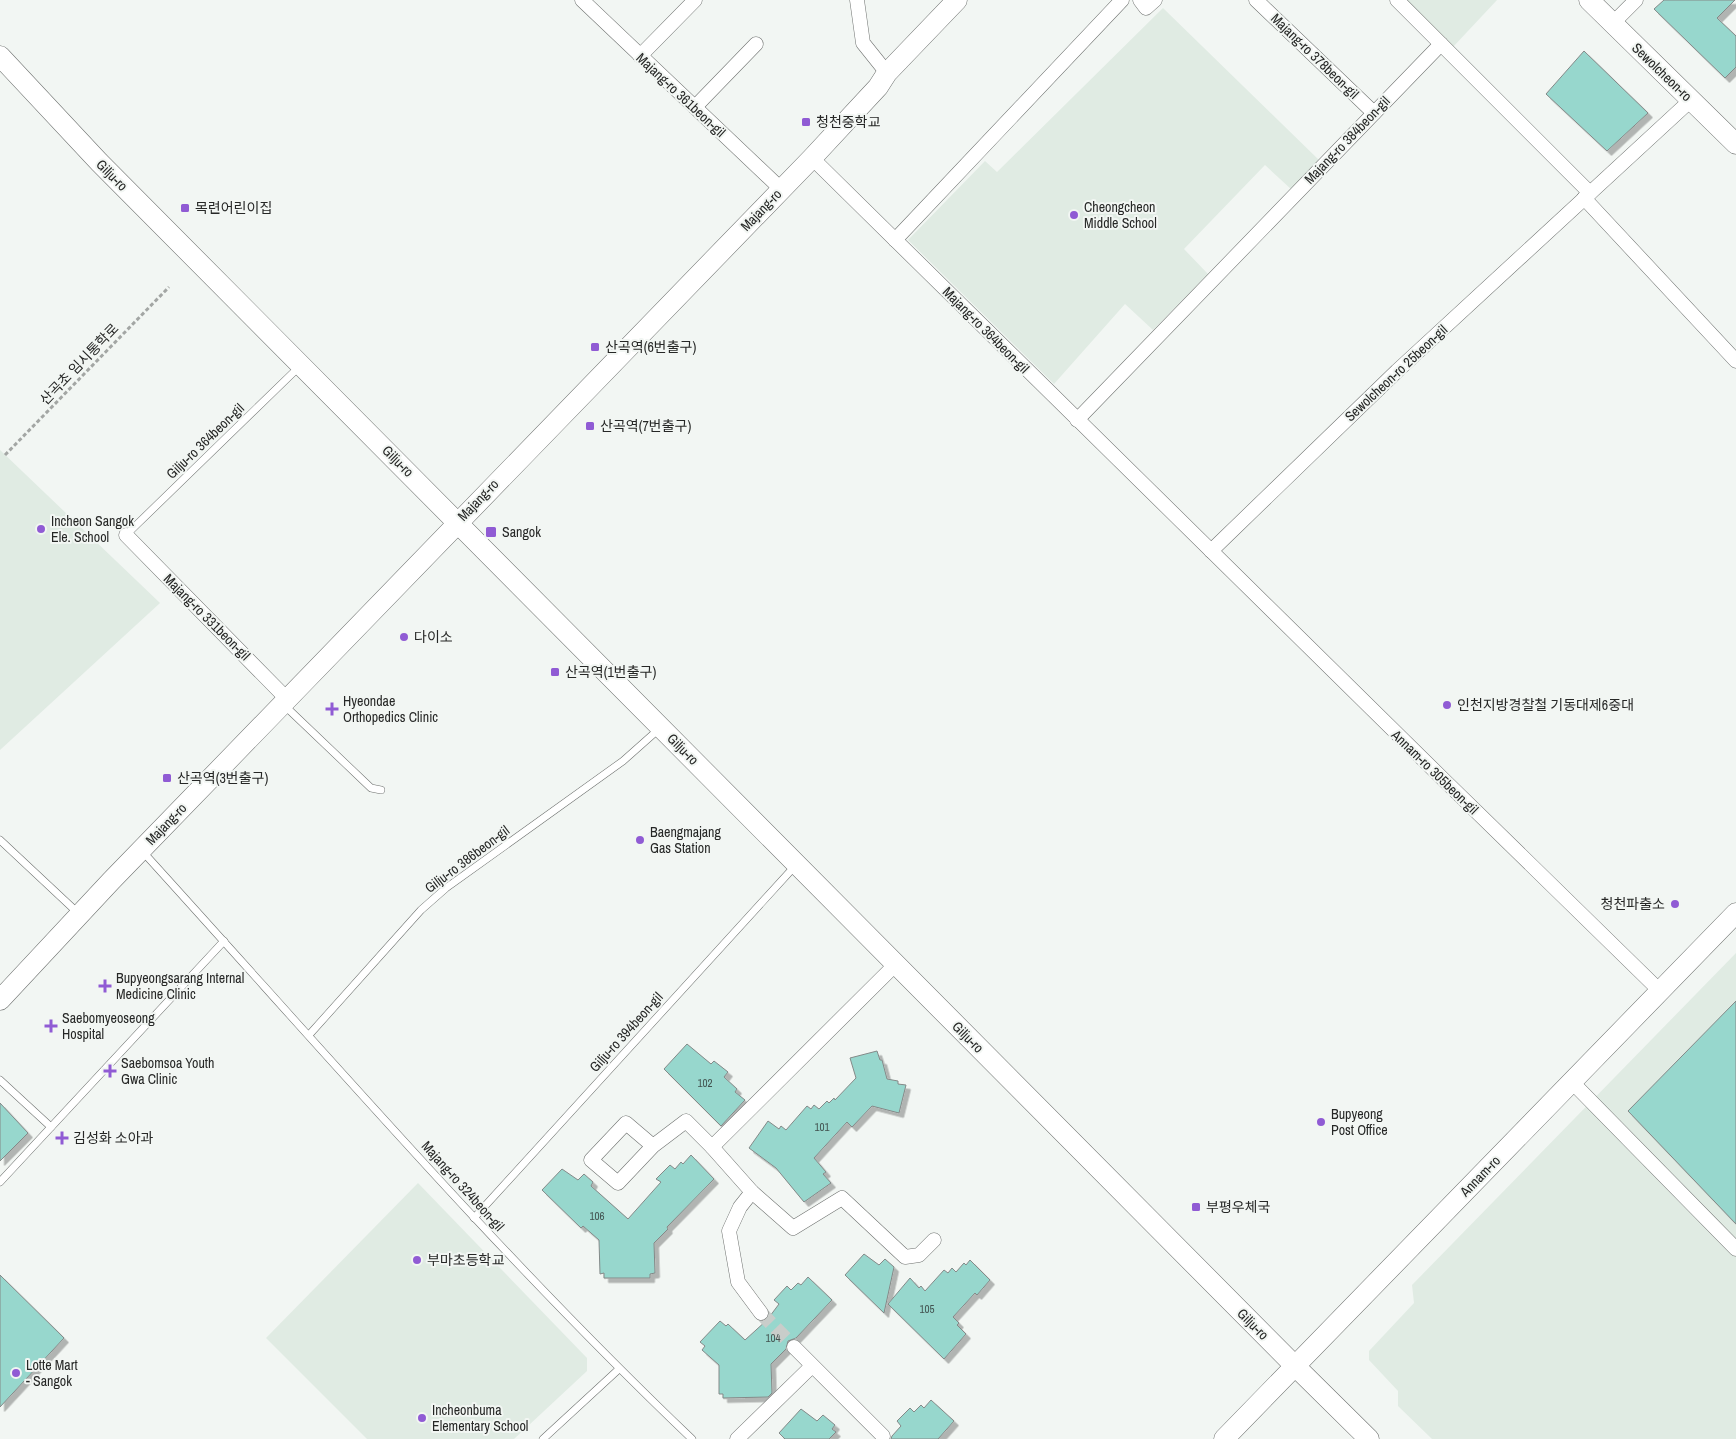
<svg xmlns="http://www.w3.org/2000/svg" width="1736" height="1439" font-family="'Archivo Narrow','Noto Sans KR',sans-serif">
<style>
.built{fill:#e0ebe3}
.building{fill:#97d7cd;stroke:#848988;filter:url(#shadow)}
.lines{fill:none;stroke-linecap:round;stroke-linejoin:round}
.street-tunnel{stroke:#c9cdca;stroke-width:14;stroke-dasharray:14 7;stroke-linecap:butt}
.lane-casing{stroke:#6e716f;stroke-width:8}
.street-casing{stroke:#6e716f;stroke-width:15}
.secondary-casing{stroke:#6e716f;stroke-width:21}
.path{stroke:#a3a6a4;stroke-width:3;stroke-dasharray:4 2.5;stroke-linecap:butt}
.lane{stroke:#fff;stroke-width:7}
.street{stroke:#fff;stroke-width:14}
.secondary{stroke:#fff;stroke-width:20}
.poi-dot{fill:#905bd4;stroke:#f2f6f3;stroke-width:2}
.labels{text-anchor:middle;dominant-baseline:central;stroke-width:4;stroke-linejoin:round;paint-order:stroke}
.number-label{font-size:11px;fill:#425350}
.street-label{font-size:14px;fill:#262726;stroke:#f2f6f3}
.poi-label{font-size:14px;fill:#262726;stroke:#f2f6f3;text-anchor:start}
</style>
<defs>
<filter id="shadow"><feDropShadow dx="4.5" dy="4.5" stdDeviation="0" flood-color="#0004"/></filter>
</defs>
<rect width="100%" height="100%" fill="#f2f6f3"/>
<g class="built">
<path d="M1403,0H1497L1452,48Z"/>
<path d="M1163,8L1320,161L1292,190L1265,165L1184,249L1208,274L1153,330L1125,304L1054,384L908,240L985,161L997,172Z"/>
<path d="M0,450L160,603L0,750Z"/>
<path d="M1736,953V1439H1432L1398,1406V1391L1369,1360V1351L1414,1303L1412,1285Z"/>
<path d="M418,1183L587,1358V1371L514,1439H367L266,1338Z"/>
</g>
<g class="building">
<path d="M1664,0H1735L1717,18L1736,36V67L1725,78L1654,9Z"/>
<path d="M1584,51L1648,113L1607,151L1546,94Z"/>
<path d="M1736,1001V1224L1628,1111Z"/>
<path d="M687,1044L711,1064L714,1061L728,1072L724,1077L737,1089L735,1092L745,1100L721,1126L664,1069Z"/>
<path d="M877,1051L880,1060H882L887,1079L898,1081V1084L906,1085L899,1113L872,1106L852,1127L847,1122L814,1158L826,1172L823,1174L831,1183L804,1202L776,1168L749,1148L768,1121L779,1129L781,1126L786,1130L807,1106L811,1109L814,1105L819,1109L827,1101L829,1103L834,1098L835,1100L856,1078L850,1058Z"/>
<path d="M0,1103L28,1133L0,1161Z"/>
<path d="M691,1155L714,1179L667,1227L668,1229L654,1243L655,1273L650,1274V1278H604V1273L600,1274L599,1240L583,1226L581,1228L542,1190L562,1169L578,1180L584,1174L593,1182L591,1186L628,1219L661,1182L656,1179L670,1165L675,1169L681,1162L683,1164Z"/>
<path d="M864,1254L879,1265L885,1259L894,1267L884,1313L845,1275Z"/>
<path d="M970,1260L990,1280L977,1295L975,1293L953,1317L959,1323L957,1325L966,1334L944,1359L888,1304L910,1278L919,1288L921,1286L925,1291L944,1270L948,1273L952,1268L956,1272L964,1263L966,1265Z"/>
<path d="M0,1275L64,1338L0,1407Z"/>
<path d="M808,1277L832,1300L796,1338L788,1341L786,1349L771,1364L772,1393L768,1397L723,1398V1394H719V1365L702,1350L705,1346L700,1342L720,1321L726,1326L728,1324L745,1340L767,1320L779,1304L774,1300L787,1286L791,1290L798,1283L801,1285Z"/>
<path d="M931,1400L954,1421L938,1439H891L892,1436L901,1426L897,1421L910,1408L914,1412L921,1405L924,1408Z"/>
<path d="M801,1409L817,1421L823,1415L835,1425L832,1429L836,1432L829,1439H785L779,1433Z"/>
</g>
<g class="lines">
<path class="street-tunnel" d="M761,1313L794,1347"/>
<g class="lane-casing">
<g id="lane">
<path d="M126,535L300,366"/>
<path d="M285,706L371,788L381,790"/>
<path d="M0,840L78,913"/>
<path d="M143,852C323,1050 498,1254 692,1439"/>
<path d="M309,1035L421,910L446,888L623,761L659,729"/>
<path d="M0,1080L51,1127"/>
<path d="M0,1182L224,941"/>
<path d="M474,1218L795,866"/>
<path d="M543,1439L619,1369"/>
</g>
</g>
<g class="street-casing">
<g id="street">
<path d="M582,0L781,189"/>
<path d="M857,0L863,43L887,73"/>
<path d="M1140,0L1146,8L1155,0"/>
<path d="M1256,0L1374,113"/>
<path d="M1397,0L1590,193"/>
<path d="M1613,23L1636,0"/>
<path d="M640,56L695,0"/>
<path d="M695,107L756,44"/>
<path d="M812,158L1443,779L1660,991"/>
<path d="M1584,198L1736,361"/>
<path d="M895,240L1122,0"/>
<path d="M1077,420L1441,44"/>
<path d="M126,535L287,699"/>
<path d="M1211,551L1397,371L1691,100"/>
<path d="M1572,1082L1736,1249"/>
<path d="M653,1146L626,1123L591,1160L618,1183L653,1146L686,1121L712,1147L752,1192L793,1228L842,1198L905,1257L919,1255L934,1240"/>
<path d="M712,1147L896,964"/>
<path d="M752,1192L740,1207L729,1231L738,1282L761,1313"/>
<path d="M794,1347L883,1436"/>
<path d="M737,1439L812,1366"/>
</g>
</g>
<g class="secondary-casing">
<g id="secondary">
<path d="M1589,0L1736,144"/>
<path d="M0,56L99,162L1295,1366L1369,1439"/>
<path d="M0,1000L111,881L812,158L878,87L887,73L957,0"/>
<path d="M1224,1439L1736,913"/>
</g>
</g>
<path class="path" d="M5,455L169,287"/>
<use href="#lane" class="lane"/>
<use href="#street" class="street"/>
<use href="#secondary" class="secondary"/>
</g>
<g class="poi-dot">
<rect x="801" y="117" width="10" height="10" rx="2.5"/>
<rect x="180" y="203" width="10" height="10" rx="2.5"/>
<circle cx="1074" cy="215" r="5"/>
<rect x="590" y="342" width="10" height="10" rx="2.5"/>
<rect x="585" y="421" width="10" height="10" rx="2.5"/>
<circle cx="41" cy="529" r="5"/>
<rect x="485" y="526" width="12" height="12" rx="2.5"/>
<circle cx="404" cy="637" r="5"/>
<rect x="550" y="667" width="10" height="10" rx="2.5"/>
<circle cx="1447" cy="705" r="5"/>
<path d="M329.5 701.5h5v5h5v5h-5v5h-5v-5h-5v-5h5z"/>
<rect x="162" y="773" width="10" height="10" rx="2.5"/>
<circle cx="640" cy="840" r="5"/>
<circle cx="1675" cy="904" r="5"/>
<path d="M102.5 978.5h5v5h5v5h-5v5h-5v-5h-5v-5h5z"/>
<path d="M48.5 1018.5h5v5h5v5h-5v5h-5v-5h-5v-5h5z"/>
<path d="M107.5 1063.5h5v5h5v5h-5v5h-5v-5h-5v-5h5z"/>
<circle cx="1321" cy="1122" r="5"/>
<path d="M59.5 1130.5h5v5h5v5h-5v5h-5v-5h-5v-5h5z"/>
<rect x="1191" y="1202" width="10" height="10" rx="2.5"/>
<circle cx="417" cy="1260" r="5"/>
<circle cx="16" cy="1373" r="5"/>
<circle cx="422" cy="1418" r="5"/>
</g>
<g class="labels">
<g class="number-label">
<text x="705" y="1083">102</text>
<text x="822" y="1127">101</text>
<text x="597" y="1216">106</text>
<text x="927" y="1309">105</text>
<text x="773" y="1338">104</text>
</g>
<g class="street-label">
<text transform="translate(1315 56) rotate(44)">Majang-ro 378beon-gil</text>
<text transform="translate(1662 72) rotate(44)">Sewolcheon-ro</text>
<text transform="translate(681 95) rotate(43)">Majang-ro 361beon-gil</text>
<text transform="translate(1347 140) rotate(-46)">Majang-ro 384beon-gil</text>
<text transform="translate(112 175) rotate(45)">Gilju-ro</text>
<text transform="translate(761 210) rotate(-46)">Majang-ro</text>
<text transform="translate(986 330) rotate(45)">Majang-ro 364beon-gil</text>
<text transform="translate(79 364) rotate(-46)">산곡초 임시통학로</text>
<text transform="translate(1396 373) rotate(-43)">Sewolcheon-ro 25beon-gil</text>
<text transform="translate(205 441) rotate(-44)">Gilju-ro 364beon-gil</text>
<text transform="translate(398 461) rotate(45)">Gilju-ro</text>
<text transform="translate(478 500) rotate(-46)">Majang-ro</text>
<text transform="translate(207 617) rotate(45)">Majang-ro 331beon-gil</text>
<text transform="translate(683 749) rotate(45)">Gilju-ro</text>
<text transform="translate(1435 772) rotate(44)">Annam-ro 305beon-gil</text>
<text transform="translate(166 824) rotate(-46)">Majang-ro</text>
<text transform="translate(467 859) rotate(-37)">Gilju-ro 386beon-gil</text>
<text transform="translate(626 1032) rotate(-48)">Gilju-ro 394beon-gil</text>
<text transform="translate(968 1037) rotate(45)">Gilju-ro</text>
<text transform="translate(1480 1176) rotate(-46)">Annam-ro</text>
<text transform="translate(463 1186) rotate(48)">Majang-ro 324beon-gil</text>
<text transform="translate(1253 1324) rotate(45)">Gilju-ro</text>
</g>
<g class="poi-label">
<text x="816" y="122">청천중학교</text>
<text x="1084" y="207">Cheongcheon<tspan x="1084" dy="16">Middle School</tspan></text>
<text x="195" y="208">목련어린이집</text>
<text x="605" y="347">산곡역(6번출구)</text>
<text x="600" y="426">산곡역(7번출구)</text>
<text x="51" y="521">Incheon Sangok<tspan x="51" dy="16">Ele. School</tspan></text>
<text x="502" y="532">Sangok</text>
<text x="414" y="637">다이소</text>
<text x="565" y="672">산곡역(1번출구)</text>
<text x="343" y="701">Hyeondae<tspan x="343" dy="16">Orthopedics Clinic</tspan></text>
<text x="1457" y="705">인천지방경찰철 기동대제6중대</text>
<text x="177" y="778">산곡역(3번출구)</text>
<text x="650" y="832">Baengmajang<tspan x="650" dy="16">Gas Station</tspan></text>
<text x="1665" y="904" text-anchor="end">청천파출소</text>
<text x="116" y="978">Bupyeongsarang Internal<tspan x="116" dy="16">Medicine Clinic</tspan></text>
<text x="62" y="1018">Saebomyeoseong<tspan x="62" dy="16">Hospital</tspan></text>
<text x="121" y="1063">Saebomsoa Youth<tspan x="121" dy="16">Gwa Clinic</tspan></text>
<text x="1331" y="1114">Bupyeong<tspan x="1331" dy="16">Post Office</tspan></text>
<text x="73" y="1138">김성화 소아과</text>
<text x="1206" y="1207">부평우체국</text>
<text x="427" y="1260">부마초등학교</text>
<text x="26" y="1365">Lotte Mart<tspan x="26" dy="16">- Sangok</tspan></text>
<text x="432" y="1410">Incheonbuma<tspan x="432" dy="16">Elementary School</tspan></text>
</g>
</g>
</svg>
